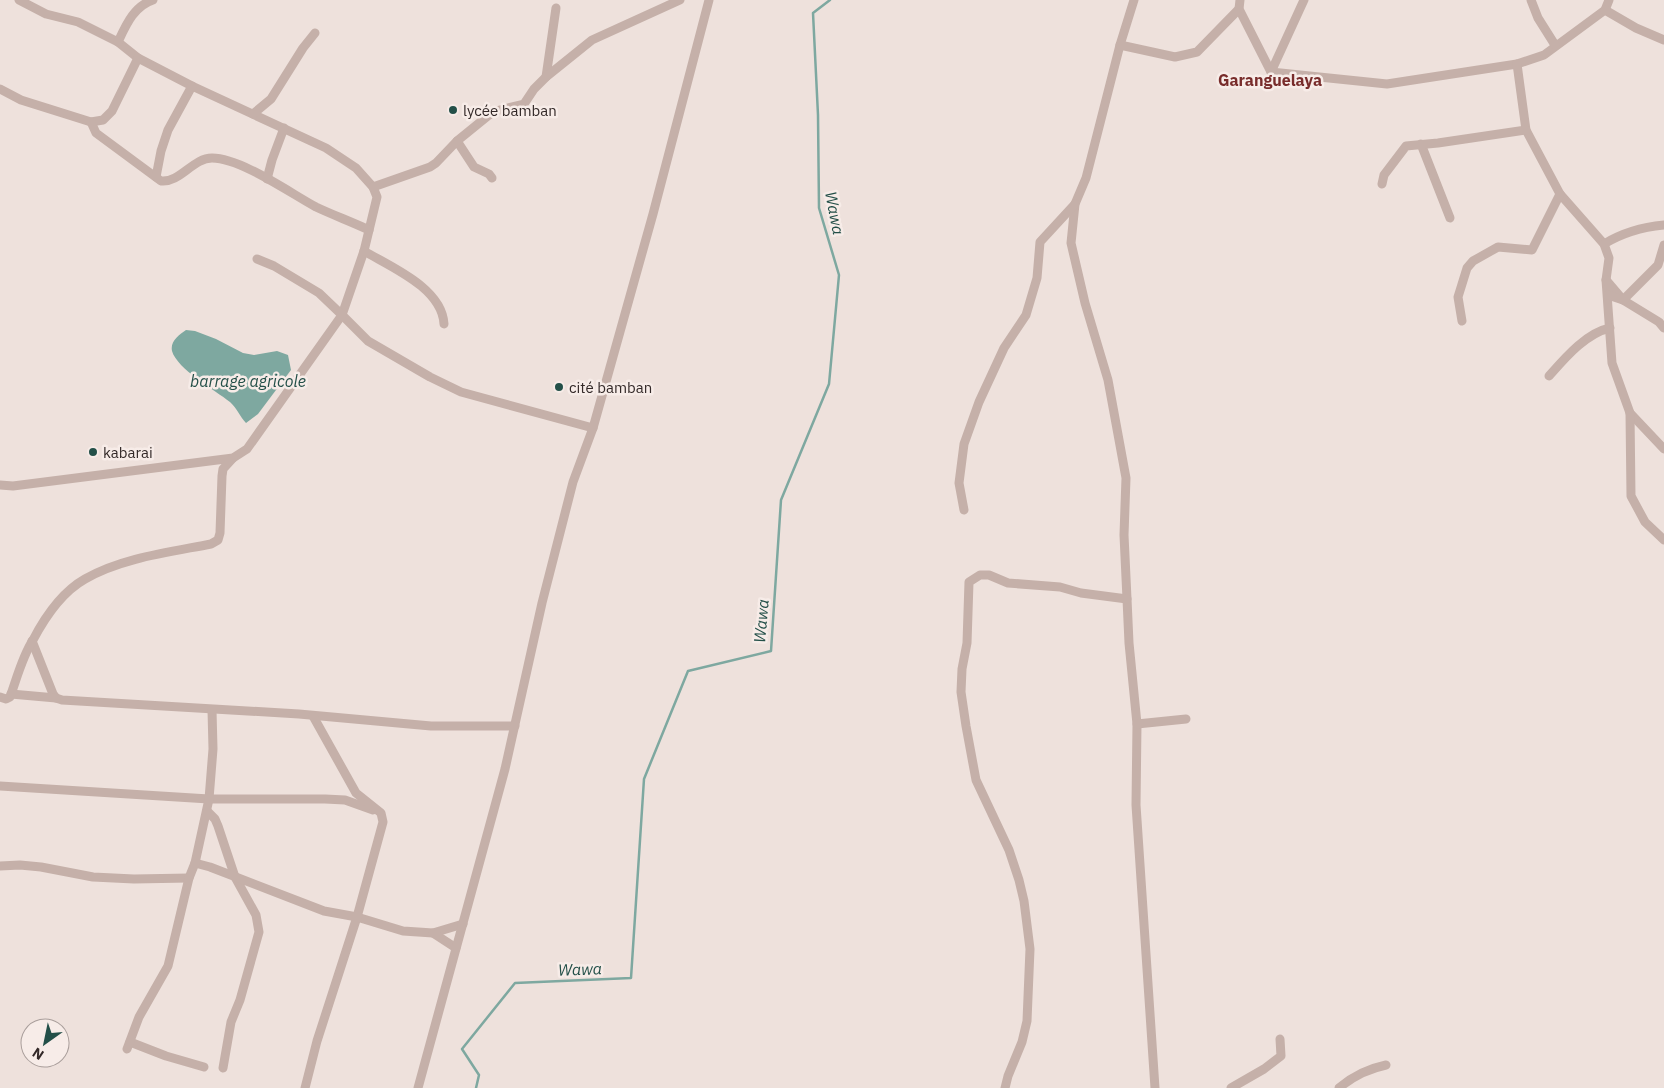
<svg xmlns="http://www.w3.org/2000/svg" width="1664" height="1088" font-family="'IBM Plex Sans',sans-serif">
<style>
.water{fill:#7ea8a0}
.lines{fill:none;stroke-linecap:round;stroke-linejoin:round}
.stream{stroke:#7ea8a0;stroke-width:2.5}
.minor{stroke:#c5b0a9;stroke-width:9}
.poi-dot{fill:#234f48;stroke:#f7ece8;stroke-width:2}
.labels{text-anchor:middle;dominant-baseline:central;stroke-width:5;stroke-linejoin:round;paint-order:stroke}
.poi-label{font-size:15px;fill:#332928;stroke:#f7ece8;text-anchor:start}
.neighbourhood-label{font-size:16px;font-weight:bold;fill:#782c2b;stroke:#f7ece8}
.water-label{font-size:16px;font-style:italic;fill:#234f48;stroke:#f7ece8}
</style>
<rect width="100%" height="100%" fill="#eee1dc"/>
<path class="water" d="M186,330L195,331L216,339L243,353L254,355L277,351L288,355L291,370L258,414L246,423C240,417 237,408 230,402C215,390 177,369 172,351C170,341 179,335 186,330Z"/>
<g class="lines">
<path class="stream" d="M476,1088L479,1075L462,1049L515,983L631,978L644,779L688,671L771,651L781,500L829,384L839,275L819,208L818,115L813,13L830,0"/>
<g class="minor">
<path d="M19,0L46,14L78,22L118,42L138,58L192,86L326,148L356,168L373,187L377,197L364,251L342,315L368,341L430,377L461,392L593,428"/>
<path d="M1134,0L1120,45L1086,178L1075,204L1071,243L1085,303L1108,380L1126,478L1124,535L1127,599L1129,643L1137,724L1136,805L1155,1088"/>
<path d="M1240,0L1239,9L1271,72L1387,84L1517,64L1544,55L1605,10L1609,0"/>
<path d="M1531,0L1538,18L1555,45"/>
<path d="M1605,10L1636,28L1664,40"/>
<path d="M118,42C126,25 134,6 153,0"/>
<path d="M1120,45L1175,57L1197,52L1239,9"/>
<path d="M1517,64L1526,130L1560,194L1604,244L1609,258L1606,280L1612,363L1630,413L1664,449"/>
<path d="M1271,72L1304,0"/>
<path d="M546,77L556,8"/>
<path d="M0,89L21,100L91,122L103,120L112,111L138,58"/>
<path d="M253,114L271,99L303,48L315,33"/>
<path d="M91,122L96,133L161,181C180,183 193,158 212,158C241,158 290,193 316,207C333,215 352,222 369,230"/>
<path d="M457,141L474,167L489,174L492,178"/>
<path d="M1421,144L1450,218"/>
<path d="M156,177L161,151L168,130L192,86"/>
<path d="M267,179L272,160L284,128"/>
<path d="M1382,184L1384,175L1406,146L1438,143L1526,130"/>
<path d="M373,187L430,167L436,163L457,141L489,115L496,111L524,104L534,89L546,77L592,40L680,0"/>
<path d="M1604,244C1622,233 1643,227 1664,225"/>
<path d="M364,251C391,267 442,288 444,324"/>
<path d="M1606,280L1623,300L1659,322L1664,328"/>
<path d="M1608,295L1623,300L1658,265L1664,245"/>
<path d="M1462,321L1458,297L1467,268L1473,261L1498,247L1532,250L1560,194"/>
<path d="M1549,376C1565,358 1586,333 1610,328"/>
<path d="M1630,413L1631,496L1645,522L1664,540"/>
<path d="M0,485L13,486L233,458L247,449L342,315L319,293L274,266L257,259"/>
<path d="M964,510L959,483L964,444L979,402L1004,348L1026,315L1037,278L1040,242L1075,204"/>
<path d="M32,641L53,694L56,698L62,700L299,714L431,726H515"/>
<path d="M11,694L56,698"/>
<path d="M0,697L6,699L10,697C17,678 22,657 33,640C45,617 62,592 85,579C121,558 170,552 211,544L218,540L220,533L222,476L223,469L233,458"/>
<path d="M1137,724L1186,719"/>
<path d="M0,786L209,799H325L345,800L373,810"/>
<path d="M207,811L215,819L218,826L235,877L256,915L259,932L240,1000L231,1022L223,1068"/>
<path d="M195,863L210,867L324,911L357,917L403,931L433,933L463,924"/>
<path d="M0,866L20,865L41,867L93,877L134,879L189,878"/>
<path d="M433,933L456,948"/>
<path d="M130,1042L166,1056L204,1067"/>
<path d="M127,1049L139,1017L168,966L189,878L195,863L209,799L213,749L212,710"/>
<path d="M305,1088L317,1041L357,917L383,822L381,813L356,793L313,716"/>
<path d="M418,1088L505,769L542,603L573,482L593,428L653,214L709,0"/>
<path d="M1005,1088L1008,1076L1022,1042L1027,1021L1030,949L1024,901L1019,880L1009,850L976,780L966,726L961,692L962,669L967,643L969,582L980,575H989L1008,583L1060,587L1081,593L1127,599"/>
<path d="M1231,1088L1264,1069L1281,1056L1280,1039"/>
<path d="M1339,1088C1353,1076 1367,1069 1386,1065"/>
</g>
</g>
<g class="poi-dot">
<circle cx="453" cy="110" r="5"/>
<circle cx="559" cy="387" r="5"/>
<circle cx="93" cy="452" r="5"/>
</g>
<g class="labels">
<g class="poi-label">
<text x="463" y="110">lycée bamban</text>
<text x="569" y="387">cité bamban</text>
<text x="103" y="452">kabarai</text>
</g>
<g class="neighbourhood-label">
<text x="1270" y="80">Garanguelaya</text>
</g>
<g class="water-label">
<text transform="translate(835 213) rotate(79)">Wawa</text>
<text x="248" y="381">barrage agricole</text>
<text transform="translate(761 621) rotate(-85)">Wawa</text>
<text transform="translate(580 969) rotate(-2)">Wawa</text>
</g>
</g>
<g transform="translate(45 1043) rotate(213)"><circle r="24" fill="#f7ece8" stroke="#a99e9b"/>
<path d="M0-4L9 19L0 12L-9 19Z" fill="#234f48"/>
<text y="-8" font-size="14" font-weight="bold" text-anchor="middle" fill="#332928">N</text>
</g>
</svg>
